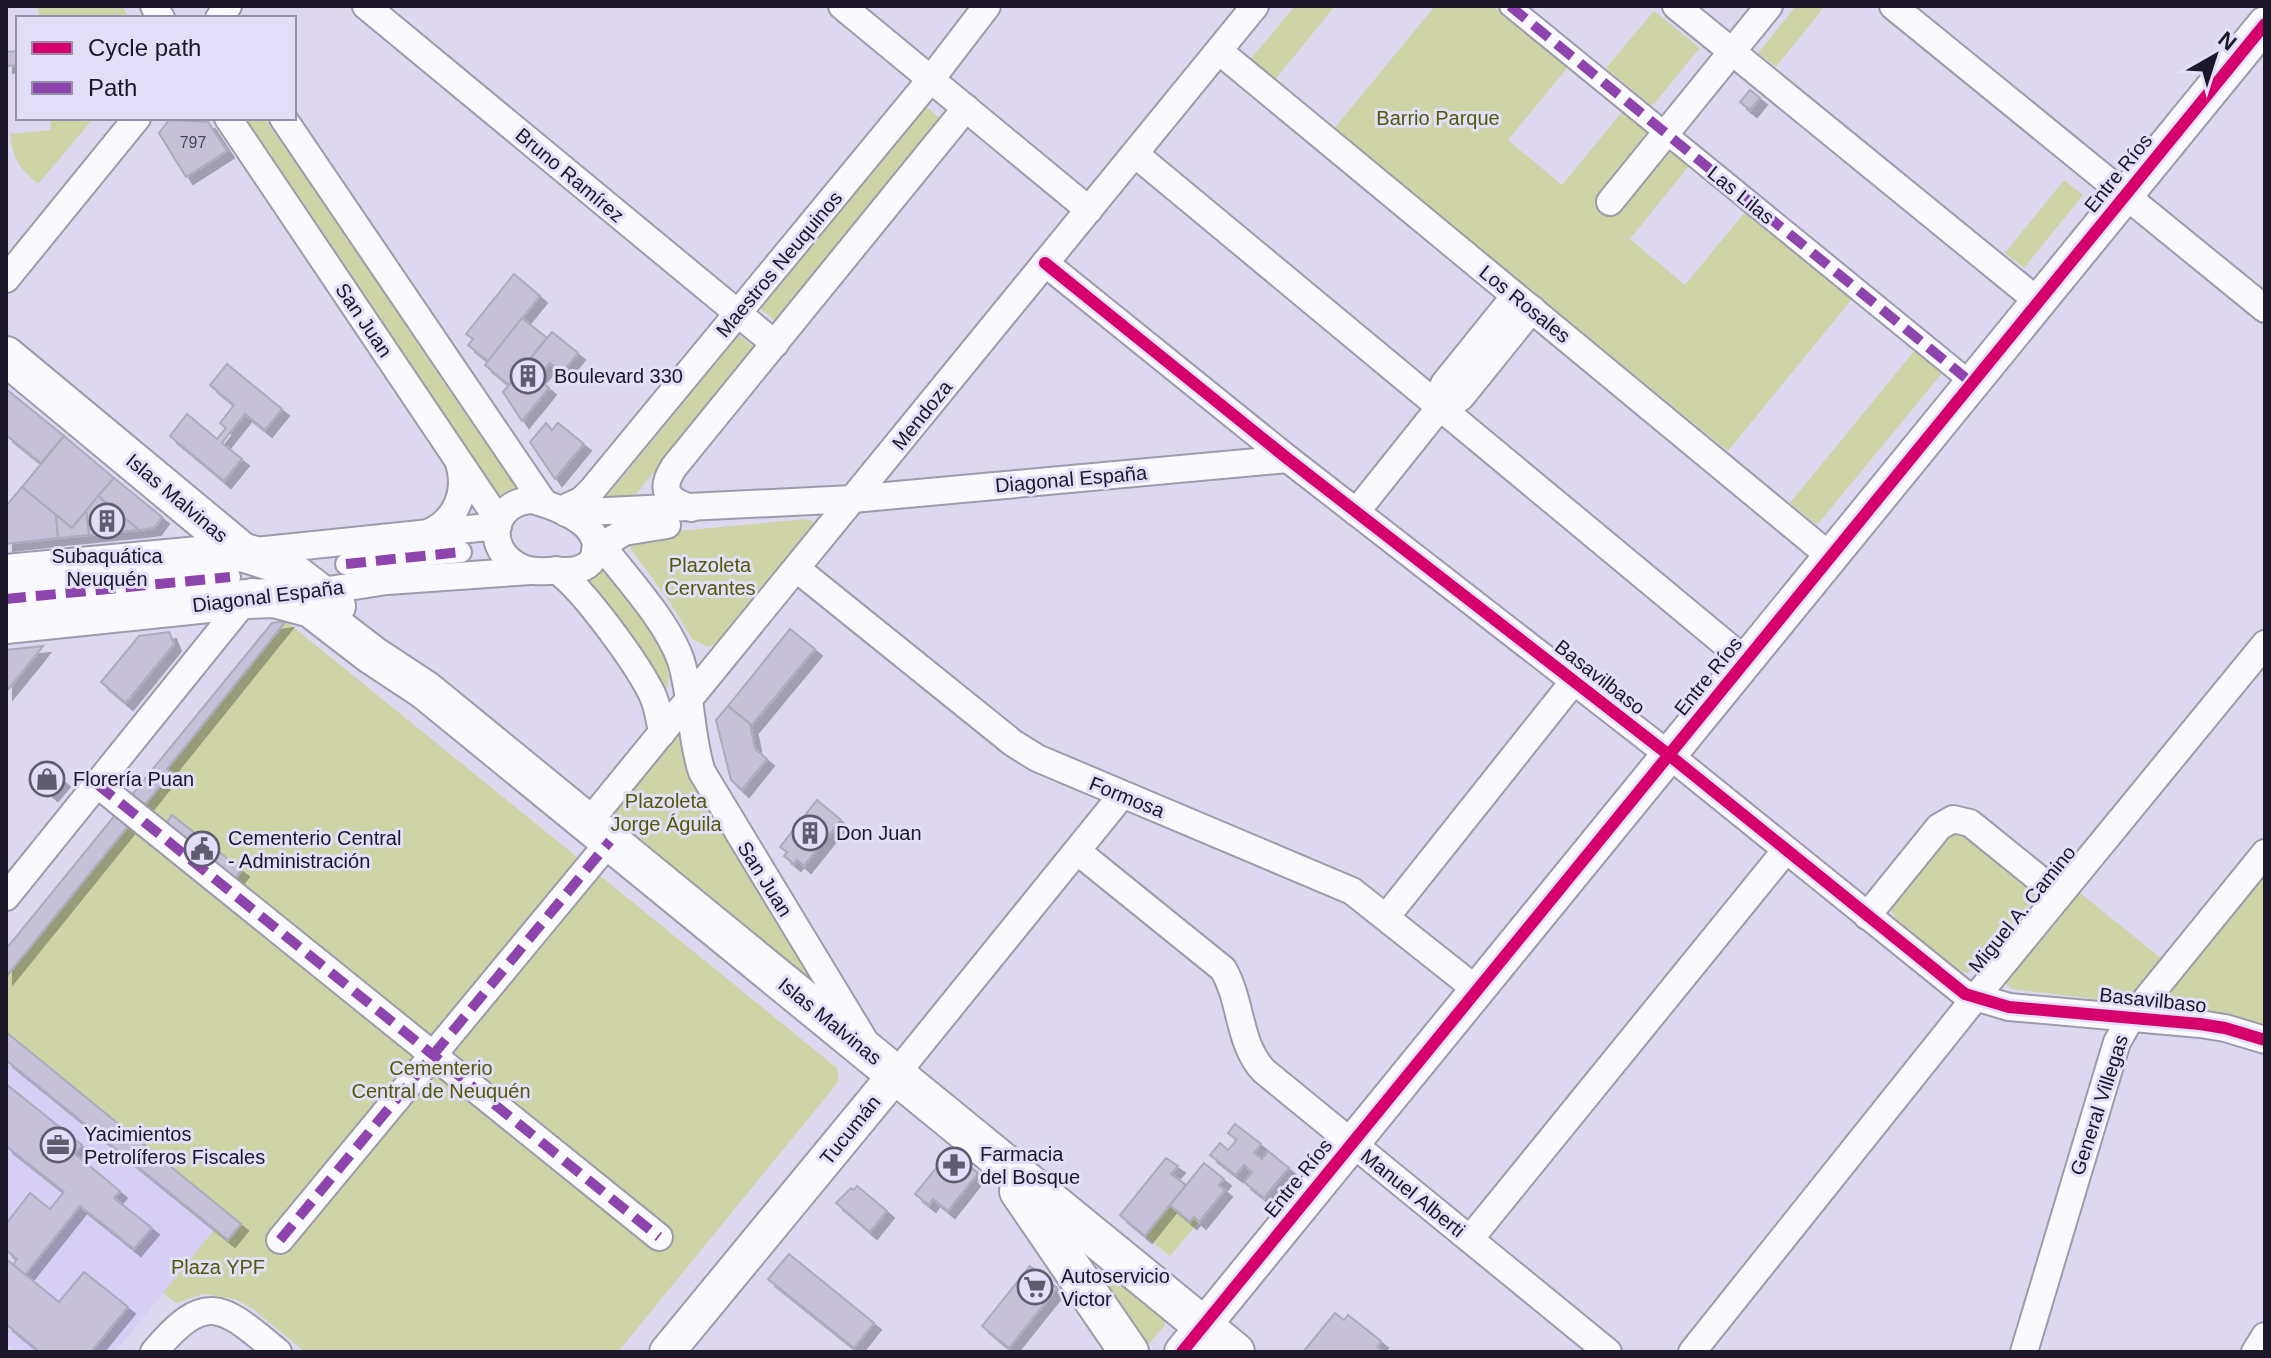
<svg xmlns="http://www.w3.org/2000/svg" width="2271" height="1358" font-family="Helvetica,sans-serif">
<style>
.built{fill:#d6cef5}
.green{fill:#cfd4a6}
.building{fill:#c6c0d9;stroke:#aeaabd;stroke-width:2;filter:url(#shadow)}
.lines{fill:none;stroke-linecap:round;stroke-linejoin:round}
.pedestrian-casing{stroke:#9e9aac;stroke-width:24}
.minor-casing{stroke:#9e9aac;stroke-width:30}
.tertiary-casing{stroke:#9e9aac;stroke-width:38}
.secondary-casing{stroke:#9e9aac;stroke-width:42}
.pedestrian{stroke:#faf9fd;stroke-width:20}
.minor{stroke:#faf9fd;stroke-width:26}
.tertiary{stroke:#faf9fd;stroke-width:34}
.secondary{stroke:#faf9fd;stroke-width:38}
.quiet{stroke:#8e44ad;stroke-width:10;stroke-dasharray:20 10;stroke-linecap:butt}
.cycleway-casing{stroke:#e3def9;stroke-width:17}
.cycleway{stroke:#d6006c;stroke-width:12}
.labels{text-anchor:middle;dominant-baseline:central;stroke-width:6;stroke-linejoin:round;paint-order:stroke}
.number-label{font-size:16px;fill:#494558}
.park-label{font-size:20px;fill:#525a04;stroke:#e3def9}
.street-label{font-size:20px;fill:#1c1829;stroke:#e3def9}
.poi-label{font-size:20px;fill:#1c1829;stroke:#e3def9;text-anchor:start}
</style>
<defs>
<filter id="shadow"><feDropShadow dx="7" dy="7" stdDeviation="0" flood-color="#0004"/></filter>
</defs>
<rect width="100%" height="100%" fill="#ddd8f0"/>
<path class="built" d="M6,1060L215,1230L115,1352H18L6,1342Z"/>
<g class="green">
<path d="M38,6H122L129,18H39Z"/>
<path d="M1295,6H1335L1274,81L1249,61Z"/>
<path d="M1435,6H1492L1568,67L1508,140L1562,185L1622,112L1689,166L1630,239L1685,285L1745,212L1852,299L1728,451L1333,130Z"/>
<path d="M1796,6H1825L1776,67L1758,53Z"/>
<path d="M1654,11L1700,48L1652,106L1606,68Z"/>
<path d="M926,107L941,119L776,322L761,309Z"/>
<path d="M50,118H94L38,184C18,166 14,161 10,134L51,130Z"/>
<path d="M241,118H264L505,464L519,486C517,487 497,496 496,497L484,473Z"/>
<path d="M2064,180L2083,195L2024,268L2005,253Z"/>
<path d="M739,335L755,348L633,498L603,501Z"/>
<path d="M1915,350L1943,372L1817,525L1790,503Z"/>
<path d="M806,519L814,522L812,531L716,643L707,647L692,639L671,604L628,545L634,535Z"/>
<path d="M605,561L664,651L669,676L664,703L582,580Z"/>
<path d="M286,621L837,1068L839,1081L618,1352H305L253,1309L235,1299L203,1294L176,1303L163,1293L214,1230L6,1060V949L116,814L119,817L272,623Z"/>
<path d="M681,732L687,768L815,983L813,985L617,821L615,814L620,806Z"/>
<path d="M1959,831L2034,892V898L2030,904L1981,965L1967,973L1955,968L1897,920L1891,911L1893,904L1948,837Z"/>
<path d="M2265,874V1027L2173,1005L2169,998L2174,987Z"/>
<path d="M2075,889L2161,958C2147,975 2135,998 2112,1001L2012,989L2003,981Z"/>
<path d="M1170,1205L1190,1221L1194,1217L1199,1222L1170,1256L1145,1236Z"/>
<path d="M1095,1262L1164,1317L1165,1325L1147,1346L1142,1344Z"/>
</g>
<g class="building">
<path d="M18,51V65L6,66V52Z"/>
<path d="M1750,90L1760,98L1750,110L1740,102Z"/>
<path d="M169,120L208,122L227,151L186,177L159,133Z"/>
<path d="M514,274L540,296L488,361L468,345L473,339L466,334Z"/>
<path d="M522,318L547,338L509,385L485,365Z"/>
<path d="M552,332L578,353L562,373L550,363L537,378L549,388L522,421L503,392Z"/>
<path d="M227,364L282,409L265,430L245,414L222,443L242,459L224,481L170,436L187,414L217,439L226,428L220,423L234,405L210,385Z"/>
<path d="M6,389L64,436L41,463L6,435Z"/>
<path d="M546,423L552,430L558,423L584,444L555,479L530,442Z"/>
<path d="M64,436L114,478L72,528L22,487Z"/>
<path d="M114,478L162,517L154,528L139,530L98,496Z"/>
<path d="M22,487L56,515L58,538L6,544V506Z"/>
<path d="M98,496L139,530L89,535L86,511Z"/>
<path d="M86,511L89,535L58,538L56,515L72,528Z"/>
<path d="M286,621L167,769L171,772L143,807L130,797L272,623Z"/>
<path d="M790,629L815,649L752,725L728,706Z"/>
<path d="M169,632L174,644L126,703L101,682L139,636Z"/>
<path d="M43,646L37,654L6,692V650Z"/>
<path d="M728,706L750,724L755,749L767,759L742,790L731,780L716,720Z"/>
<path d="M43,764L63,780L51,794L31,778Z"/>
<path d="M817,800L841,820L804,866L797,860L794,864L784,856L787,852L780,847Z"/>
<path d="M116,814L129,825L6,977V949Z"/>
<path d="M172,815L242,870L231,884L162,829Z"/>
<path d="M6,1032L241,1224L228,1240L6,1060Z"/>
<path d="M6,1084L82,1145L75,1154L120,1191L114,1198L152,1228L134,1249L80,1206L25,1275L13,1265L17,1259L6,1250V1224L30,1193L50,1209L64,1192L6,1146Z"/>
<path d="M1235,1124L1261,1144L1254,1153L1262,1159L1268,1151L1289,1168L1264,1198L1244,1182L1252,1172L1244,1165L1236,1175L1210,1155L1220,1143L1228,1150L1237,1140L1228,1133Z"/>
<path d="M950,1151L978,1173L948,1211L933,1199L929,1205L915,1194Z"/>
<path d="M1166,1158L1178,1166L1171,1174L1186,1185L1145,1236L1120,1215Z"/>
<path d="M1204,1163L1224,1179L1219,1185L1225,1190L1199,1222L1194,1217L1190,1222L1170,1205Z"/>
<path d="M857,1186L887,1211L870,1232L836,1203L851,1188L854,1190Z"/>
<path d="M789,1254L874,1323L854,1348L768,1279Z"/>
<path d="M6,1259L59,1302L84,1272L128,1307L91,1352H40L6,1324Z"/>
<path d="M1030,1266L1057,1288L1009,1348L982,1326Z"/>
<path d="M1335,1313L1344,1320L1348,1315L1381,1341L1377,1347L1384,1352H1303Z"/>
</g>
<g class="lines">
<g class="pedestrian-casing">
<g id="pedestrian">
<path d="M1510,6L1972,383"/>
<path d="M346,564L461,552"/>
<path d="M6,599L230,577"/>
</g>
</g>
<g class="minor-casing">
<g id="minor">
<path d="M154,6L161,18"/>
<path d="M366,6L775,344"/>
<path d="M842,6L1089,210"/>
<path d="M1676,6L2039,302"/>
<path d="M1893,6L2265,309"/>
<path d="M219,18L228,6"/>
<path d="M1219,51L1831,557"/>
<path d="M228,118L499,521"/>
<path d="M283,118L544,503"/>
<path d="M1135,154L1746,661"/>
<path d="M1610,202L1769,6"/>
<path d="M1045,263L1288,459L1669,755L1965,994L2009,1007L2200,1024L2225,1028L2265,1040"/>
<path d="M6,279L137,118"/>
<path d="M1440,407V396L1444,384L1515,296"/>
<path d="M533,500C550,505 570,512 584,524C607,545 596,573 563,571C549,570 533,574 520,567C483,549 492,501 533,500Z"/>
<path d="M691,508C667,500 659,490 674,467L966,108"/>
<path d="M561,510L582,500L592,490L931,79L987,6"/>
<path d="M1356,512L1440,407L1451,404L1461,397L1532,309"/>
<path d="M566,513L853,499L1288,459"/>
<path d="M428,533C456,521 468,492 459,463"/>
<path d="M592,533C619,570 667,619 681,661C692,696 690,736 702,772L863,1038"/>
<path d="M595,550L624,532L667,525"/>
<path d="M255,551L498,526"/>
<path d="M797,569L1013,743L1037,758L1352,891L1477,990"/>
<path d="M556,570C583,588 639,666 653,696C658,708 660,720 662,733"/>
<path d="M309,593L387,581L530,571"/>
<path d="M97,784L659,1237"/>
<path d="M588,823L1255,6"/>
<path d="M1077,851L1223,969C1242,1001 1238,1044 1264,1071L1608,1352"/>
<path d="M6,897L252,592"/>
<path d="M1387,916L1574,681"/>
<path d="M1867,916L1939,827L1953,819L1970,823L2059,895"/>
<path d="M896,1074L1122,795"/>
<path d="M1470,1239L1786,850"/>
<path d="M280,1240L610,841"/>
<path d="M154,1352C207,1289 222,1306 278,1352"/>
<path d="M1692,1352L1975,998L2265,644"/>
<path d="M2024,1352L2117,1042L2131,1018L2265,853"/>
<path d="M2255,1352L2265,1336"/>
</g>
</g>
<g class="tertiary-casing">
<g id="tertiary">
<path d="M667,1352L896,1074"/>
<path d="M1182,1352L2265,24"/>
</g>
</g>
<g class="secondary-casing">
<g id="secondary">
<path d="M6,356L242,552L283,565L336,606"/>
<path d="M6,574L242,552"/>
<path d="M6,624L247,599L274,598L311,608L372,655L425,690L1235,1352"/>
<path d="M1019,1191L1129,1352"/>
</g>
</g>
<use href="#pedestrian" class="pedestrian"/>
<use href="#minor" class="minor"/>
<use href="#tertiary" class="tertiary"/>
<use href="#secondary" class="secondary"/>
<g class="quiet">
<path d="M1510,6L1972,383"/>
<path d="M346,564L461,552"/>
<path d="M6,599L230,577"/>
<path d="M97,784L659,1237"/>
<path d="M280,1240L610,841"/>
</g>
<g class="cycleway-casing">
<g id="cycleway">
<path d="M1045,263L1288,459L1669,755L1965,994L2009,1007L2200,1024L2225,1028L2265,1040"/>
<path d="M1182,1352L2265,24"/>
</g>
</g>
<use href="#cycleway" class="cycleway"/>
</g>
<defs>
<g id="building-ring" transform="scale(1.8)"><circle r="9.5" fill="#e3def9" stroke="#605b6f" stroke-width="1.5"/><path d="M-4-6H4V6H1V3H-1V6H-4ZM-2.5-4.3h1.7v1.8h-1.7ZM.8-4.3h1.7v1.8H.8ZM-2.5-1h1.7V.8h-1.7ZM.8-1h1.7V.8H.8Z" fill="#605b6f"/></g>
<g id="shop-ring" transform="scale(1.8)"><circle r="9.5" fill="#e3def9" stroke="#605b6f" stroke-width="1.5"/><path d="M-5-2.5h2.3a2.7 3.5 0 0 1 5.4 0H5L5.5 6h-11ZM-1.5-2.5h3a1.5 2.3 0 0 0-3 0Z" fill="#605b6f"/></g>
<g id="civic-ring" transform="scale(1.8)"><circle r="9.5" fill="#e3def9" stroke="#605b6f" stroke-width="1.5"/><path d="M-.6-6.5H3V-4.5H.6V-3L4-1V1h2V6H-6V1h2V-1L-.6-3ZM-1.2 2.5V6h2.4V2.5Z" fill="#605b6f"/></g>
<g id="office-ring" transform="scale(1.8)"><circle r="9.5" fill="#e3def9" stroke="#605b6f" stroke-width="1.5"/><path d="M-6-3h4V-5.5h4V-3h4V5H-6ZM-1-4.5V-3h2v-1.5ZM-6 0V1H6V0Z" fill="#605b6f"/></g>
<g id="pharmacy-ring" transform="scale(1.8)"><circle r="9.5" fill="#e3def9" stroke="#605b6f" stroke-width="1.5"/><path d="M-2-6h4v4h4v4h-4v4h-4v-4h-4v-4h4Z" fill="#605b6f"/></g>
<g id="supermarket-ring" transform="scale(1.8)"><circle r="9.5" fill="#e3def9" stroke="#605b6f" stroke-width="1.5"/><path d="M-6-5.5h2.5l.6 2H6L4.5 2H-2.5L-4.4-4H-6ZM-1.5 3.2a1.3 1.3 0 1 0 .1 0ZM3 3.2a1.3 1.3 0 1 0 .1 0Z" fill="#605b6f"/></g>
</defs>
<g fill-rule="evenodd">
<use href="#building-ring" x="528" y="376"/>
<use href="#building-ring" x="107" y="521"/>
<use href="#shop-ring" x="47" y="779"/>
<use href="#building-ring" x="810" y="833"/>
<use href="#civic-ring" x="202" y="849"/>
<use href="#office-ring" x="58" y="1145"/>
<use href="#pharmacy-ring" x="954" y="1165"/>
<use href="#supermarket-ring" x="1035" y="1287"/>
</g>
<g class="labels">
<g class="number-label">
<text x="193" y="142">797</text>
</g>
<g class="park-label">
<text x="1438" y="118">Barrio Parque</text>
<text x="710" y="565">Plazoleta<tspan x="710" dy="23">Cervantes</tspan></text>
<text x="666" y="801">Plazoleta<tspan x="666" dy="23">Jorge Águila</tspan></text>
<text x="441" y="1068">Cementerio<tspan x="441" dy="23">Central de Neuquén</tspan></text>
<text x="218" y="1267">Plaza YPF</text>
</g>
<g class="street-label">
<text transform="translate(2118 173) rotate(-51)">Entre Ríos</text>
<text transform="translate(570 175) rotate(40)">Bruno Ramírez</text>
<text transform="translate(1741 195) rotate(39)">Las Lilas</text>
<text transform="translate(779 264) rotate(-50)">Maestros Neuquinos</text>
<text transform="translate(1525 304) rotate(39)">Los Rosales</text>
<text transform="translate(364 320) rotate(56)">San Juan</text>
<text transform="translate(922 415) rotate(-51)">Mendoza</text>
<text transform="translate(1071 479) rotate(-5)">Diagonal España</text>
<text transform="translate(177 498) rotate(40)">Islas Malvinas</text>
<text transform="translate(268 596) rotate(-7)">Diagonal España</text>
<text transform="translate(1708 676) rotate(-51)">Entre Ríos</text>
<text transform="translate(1600 677) rotate(38)">Basavilbaso</text>
<text transform="translate(1127 797) rotate(22)">Formosa</text>
<text transform="translate(765 879) rotate(58)">San Juan</text>
<text transform="translate(2022 909) rotate(-51)">Miguel A. Camino</text>
<text transform="translate(2153 1000) rotate(6)">Basavilbaso</text>
<text transform="translate(830 1021) rotate(39)">Islas Malvinas</text>
<text transform="translate(2099 1105) rotate(-72)">General Villegas</text>
<text transform="translate(850 1130) rotate(-51)">Tucumán</text>
<text transform="translate(1298 1178) rotate(-51)">Entre Ríos</text>
<text transform="translate(1413 1193) rotate(39)">Manuel Alberti</text>
</g>
<g class="poi-label">
<text x="554" y="376">Boulevard 330</text>
<text x="107" y="556" text-anchor="middle">Subaquática<tspan x="107" dy="23">Neuquén</tspan></text>
<text x="73" y="779">Florería Puan</text>
<text x="836" y="833">Don Juan</text>
<text x="228" y="838">Cementerio Central<tspan x="228" dy="23">- Administración</tspan></text>
<text x="84" y="1134">Yacimientos<tspan x="84" dy="23">Petrolíferos Fiscales</tspan></text>
<text x="980" y="1154">Farmacia<tspan x="980" dy="23">del Bosque</tspan></text>
<text x="1061" y="1276">Autoservicio<tspan x="1061" dy="23">Victor</tspan></text>
</g>
</g>
<rect width="2271" height="1358" fill="none" stroke="#1c1829" stroke-width="16"/>
<rect x="16" y="16" width="280" height="104" fill="#e3def9" stroke="#938fa6" stroke-width="2"/>
<rect x="32" y="42" width="40" height="12" fill="#d6006c" stroke="#938fa6" stroke-width="2"/>
<text x="88" y="56" font-size="24" fill="#1c1829">Cycle path</text>
<rect x="32" y="82" width="40" height="12" fill="#8e44ad" stroke="#938fa6" stroke-width="2"/>
<text x="88" y="96" font-size="24" fill="#1c1829">Path</text>
<g transform="translate(2215 56) rotate(39)" stroke="#e3def9" stroke-width="6" paint-order="stroke">
<path d="M0-6L14 30L0 20L-14 30Z" fill="#1c1829"/>
<text y="-12" font-size="22" font-weight="bold" text-anchor="middle" fill="#1c1829">N</text>
</g>
</svg>
